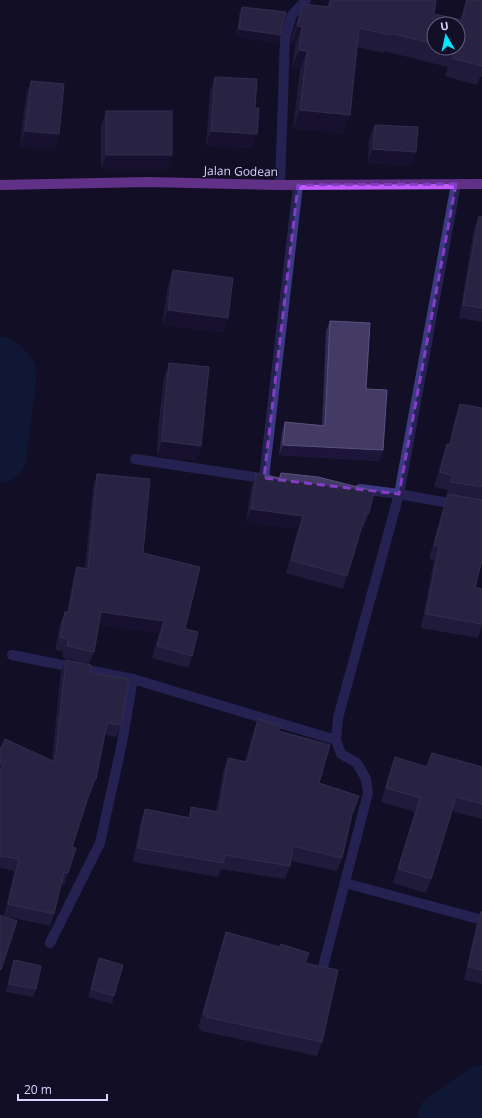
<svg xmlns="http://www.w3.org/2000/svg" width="482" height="1118" font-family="'Open Sans',sans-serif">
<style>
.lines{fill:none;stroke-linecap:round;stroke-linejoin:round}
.river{stroke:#0c2248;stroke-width:53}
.minor{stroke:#3d3a85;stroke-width:10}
.primary{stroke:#c25bff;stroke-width:10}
.wall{fill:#312854;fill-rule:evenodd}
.shaded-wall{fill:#1d163a}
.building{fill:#433a66;stroke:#5a527e}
.marked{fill:none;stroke:#843dc5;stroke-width:3;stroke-dasharray:8 5;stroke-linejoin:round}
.labels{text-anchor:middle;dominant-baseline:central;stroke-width:3;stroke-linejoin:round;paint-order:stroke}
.street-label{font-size:12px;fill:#d9d4ff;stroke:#130f26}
</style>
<rect width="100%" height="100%" fill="#130f26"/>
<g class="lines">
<g class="river">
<path d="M0,363L10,374L0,456"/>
<path d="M444,1118L482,1092"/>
</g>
<g class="minor">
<path d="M280,185L285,38L292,15L306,0"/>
<path d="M135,459L268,479"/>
<path d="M264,478L298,185"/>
<path d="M360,489L399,494L482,509"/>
<path d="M12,655L133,679L336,740"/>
<path d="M345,883L482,920"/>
<path d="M50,943L100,843L122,743L133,679"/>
<path d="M322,971L368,793L366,779L357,763L341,754L336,740L338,718L399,494L456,184"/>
</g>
<path class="primary" d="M0,185L148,182L280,185L482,184"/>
</g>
<g class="wall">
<path d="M329,0H436L434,14L460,20L466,0H482V77H480L477,85L445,76L448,67L384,51L383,53L357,47L343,133L293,128L300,69L292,68L295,45L291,44V39L297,22L303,4L327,6ZM434,24L458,48H434Z"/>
<path d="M242,7L282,28L281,35L278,43L236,37L239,15Z"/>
<path d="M215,77L252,148L206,146L210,91Z"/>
<path d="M31,81L59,134L54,149L20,146L26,95Z"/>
<path d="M106,111L167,169H101V126Z"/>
<path d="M375,125L411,166L368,163L369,139Z"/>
<path d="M479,216L482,217V322L459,318L474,229Z"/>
<path d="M173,270L228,318L223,332L162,325L168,285Z"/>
<path d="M330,321L366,389L380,461L279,455L282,432L285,422L322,425L326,331Z"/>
<path d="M169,363L201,446L196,460L157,456L158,427L164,378Z"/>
<path d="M460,404L482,408V560L475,587L482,589V626L478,638L421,628L434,560L429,559L443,509L447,496H446L448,490L434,487L442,458L447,444H449L455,418Z"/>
<path d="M281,473L369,513L364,527L362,526L347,576L343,589L286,573L298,529L246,522L251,487L256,474L279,477Z"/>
<path d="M97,474L143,553L185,629L192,656L188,668L152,658L159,633L99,624L94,652L89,664L63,658V651L55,650L60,624L65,612H67L73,579L77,567L85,568L93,487Z"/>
<path d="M66,660L90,673L121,725L116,737L105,735L96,779L92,791H90L72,847L68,873L64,885L61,884L54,914L50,926L4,916L14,871L0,868V750L52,760L61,671Z"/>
<path d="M258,719L279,731L319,783L352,814L342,858L337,871L291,861L290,866L285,879L221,869L218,877L133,862L140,823L145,809L188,817L191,807L216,811L223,772L228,758L245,761L253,733Z"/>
<path d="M432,753L482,767V819L452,811L431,879L426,893L393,883L415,812L381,802L390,771L395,757L426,767Z"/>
<path d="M481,912H482V984L464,980L476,925Z"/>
<path d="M226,932L305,963L322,1042L317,1056L201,1031V1029L198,1028L221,947Z"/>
<path d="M99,958L114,996L112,1004L88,997Z"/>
<path d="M14,960L36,989L33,997L6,992L11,968Z"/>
</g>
<g class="shaded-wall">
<path d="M298,26L302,27L295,45L291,44Z"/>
<path d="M239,29L281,35L278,43L236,37Z"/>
<path d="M299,50L307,51L300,69L292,68Z"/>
<path d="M300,110L350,115L343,133L293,128Z"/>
<path d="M25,131L59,134L54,149L20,146Z"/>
<path d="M211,131L257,134L252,148L206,146Z"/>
<path d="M373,149L416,152L411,166L368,163Z"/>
<path d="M106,155H172L167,169H101Z"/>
<path d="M168,310L228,318L223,332L162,325Z"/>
<path d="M162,441L201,446L196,460L157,456Z"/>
<path d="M283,445L383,450L380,461L279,455Z"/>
<path d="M251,509L303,516L298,529L246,522Z"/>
<path d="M101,612L164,621L159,633L97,624Z"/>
</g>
<g class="building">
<path d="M331,0H436L434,14L462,20L467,0H482V66L452,58L454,48H452H458V24H434V44L390,33V35L359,28L350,115L300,110L307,51L299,50L302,27L298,26V21L303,4L329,7Z"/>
<path d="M242,7L286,12L282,28L281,35L239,29Z"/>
<path d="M215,77L257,79L255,108H259L257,134L211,131Z"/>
<path d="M31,81L64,84L59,134L25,131Z"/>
<rect x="106" y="111" width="66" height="44"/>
<path d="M375,125L418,127L416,152L373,149Z"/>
<path d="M479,216L482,217V308L463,305Z"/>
<path d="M173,270L233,278L228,318L168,310Z"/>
<path d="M330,321L370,323L366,389L387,390L383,450L283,445L285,422L325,426Z"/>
<path d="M169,363L209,367L201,446L162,441L164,413Z"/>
<path d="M460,404L482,408V487L451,482L453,476L440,472L447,444L450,445Z"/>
<path d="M281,473L318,477L374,491L369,513H366L347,576L291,560L303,516L251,509L256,474L280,478Z"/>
<path d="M97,474L150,479L143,553L200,567L185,629L198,632L192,656L157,646L164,621L101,612L94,652L67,646L68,639L60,637L65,612H69L77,567L88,569Z"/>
<path d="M448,494L482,500V560L475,587L482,589V624L426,614L439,546L434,545Z"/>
<path d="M66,660L91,665L90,673L129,679L121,725L107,723L96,779H94L72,847L76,848L68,873L64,872L54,914L8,904L19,859L0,856V773L3,765L0,763V750L5,739L55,762Z"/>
<path d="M258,719L281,726L279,731L330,745L319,783L359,796L352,814L342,858L293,846L290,866L225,855L223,863L138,848L145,809L190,818L191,807L219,812L228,758L247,762Z"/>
<path d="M432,753L482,767V804L456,797L431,879L398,869L420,798L386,788L395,757L427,767Z"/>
<path d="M481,912H482V970L468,967Z"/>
<path d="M0,915L17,921L1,970L0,969Z"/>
<path d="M226,932L280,947L281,944L309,953L305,963L338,970L322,1042L206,1017V1015L203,1014Z"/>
<path d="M99,958L123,965L114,996L91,989Z"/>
<path d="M14,960L41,966L36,989L9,984Z"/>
</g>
<path d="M0 0H482V1118H0ZM456,184L399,494L264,478L298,185Z" fill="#130f26" fill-opacity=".55" fill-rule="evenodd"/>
<path class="marked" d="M456,184L399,494L264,478L298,185Z"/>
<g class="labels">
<g class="street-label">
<text transform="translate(241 171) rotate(1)">Jalan Godean</text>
</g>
</g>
<g transform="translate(446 36) rotate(351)"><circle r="19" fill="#130f26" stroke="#625e7d"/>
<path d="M0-3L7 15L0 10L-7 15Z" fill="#00e5ff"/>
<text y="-6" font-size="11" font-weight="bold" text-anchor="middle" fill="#d9d4ff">U</text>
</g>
<path d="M18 1094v6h89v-6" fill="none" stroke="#d9d4ff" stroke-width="2"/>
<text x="24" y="1094" font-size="12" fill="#d9d4ff" stroke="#130f26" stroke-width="3" paint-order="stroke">20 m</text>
</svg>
